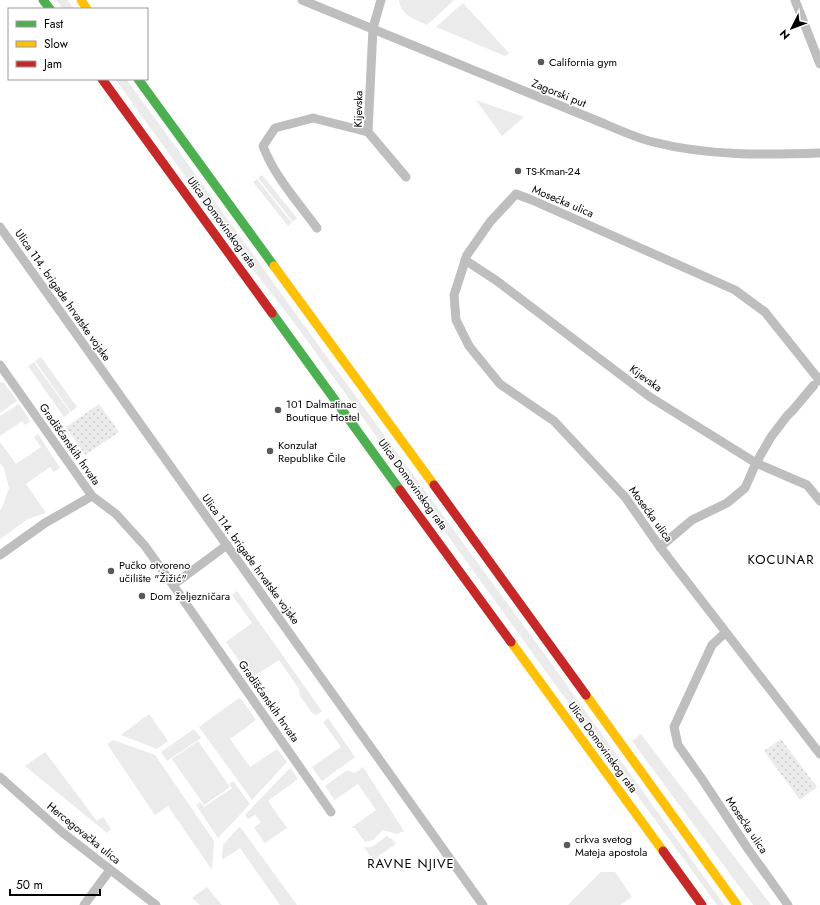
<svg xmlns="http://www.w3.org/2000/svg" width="820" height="905" font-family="Jost,sans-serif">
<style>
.grass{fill:#ebebeb}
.park{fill:url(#park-dots)}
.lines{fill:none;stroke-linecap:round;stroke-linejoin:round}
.street{stroke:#bebebe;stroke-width:9}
.fast{stroke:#4caf50;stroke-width:9}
.slow{stroke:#ffc107;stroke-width:9}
.jam{stroke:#c62828;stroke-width:9}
.poi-dot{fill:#595959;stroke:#fff;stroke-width:1.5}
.labels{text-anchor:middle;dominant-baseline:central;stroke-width:3;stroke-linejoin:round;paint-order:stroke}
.poi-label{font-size:11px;fill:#000;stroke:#fff;text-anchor:start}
.street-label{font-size:11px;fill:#000;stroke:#fff}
.quarter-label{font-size:13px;letter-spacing:1px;fill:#000;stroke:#fff}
</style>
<defs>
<pattern id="park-dots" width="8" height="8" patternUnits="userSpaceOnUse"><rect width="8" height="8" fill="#ebebeb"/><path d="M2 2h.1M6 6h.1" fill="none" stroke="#c8c8c8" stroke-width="1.8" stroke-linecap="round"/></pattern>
</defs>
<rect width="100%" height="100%" fill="#fff"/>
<g class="grass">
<path d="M56,0H68L74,9H63Z"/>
<path d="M399,0H454L427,25C415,19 401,16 399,0Z"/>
<path d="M463,3L509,53L505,56L436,27Z"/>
<path d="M115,79H126L154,117L327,357L551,663L724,905H717L613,762L583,723L298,328L248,263Z"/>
<path d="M476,100L524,117L502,136Z"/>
<path d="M262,175L297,218L293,222L258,178Z"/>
<path d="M257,179L292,223L288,226L253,182Z"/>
<path d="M41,357L77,407L71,412L35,361Z"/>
<path d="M34,362L70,412L64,417L28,366Z"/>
<path d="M0,382L4,383L17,401L0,413Z"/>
<path d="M19,404L30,421L25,425L22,421L0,436V416Z"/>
<path d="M38,434L60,468L54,472L50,467L26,484L46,513L28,519L0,539V510L2,508L9,488L4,468L0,463V442L16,464L41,447L34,437Z"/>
<path d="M237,591L322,711L317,715L312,713L300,696L299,689L279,660L251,678L226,642L252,623L232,595Z"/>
<path d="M239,698L242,700L256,720L230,739L250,767L277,749L287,762L252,800L199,727Z"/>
<path d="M149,714L168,741L157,749L121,735Z"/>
<path d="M328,718L355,757L322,781L312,767L341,747L323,722Z"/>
<path d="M194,729L201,738L167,761L161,752Z"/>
<path d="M641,734L771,905H753L632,741Z"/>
<path d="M113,740L155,755L214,841L212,870L168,806L155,815L107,744Z"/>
<path d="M198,741L230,787L204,805L172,759Z"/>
<path d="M45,752L97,821L103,817L111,829L107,833L25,766Z"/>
<path d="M363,767L404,831L397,834L383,830L373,840L365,842L355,828H351L376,810L358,784L333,801L334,799L325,786L347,770L355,773Z"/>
<path d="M290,768L298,779L268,801L287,828L265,843L254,828L261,822L255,815L248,819L245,815Z"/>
<path d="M233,781L250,804L218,838L196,805L200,802L204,807L232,788L229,784Z"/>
<path d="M239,827L241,828L297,905H280L240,848L222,860L223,845Z"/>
<path d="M387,836L393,840L396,844L373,860L364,847C374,849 378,841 387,836Z"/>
<path d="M601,872H615L632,897L620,905H568Z"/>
<path d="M207,887L222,905H200L192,898Z"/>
</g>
<g class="park">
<path d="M99,404L119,432L85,455L66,427Z"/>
<path d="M781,739L817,787L800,800L764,751Z"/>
</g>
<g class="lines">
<g class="street">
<path d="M302,0L605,124C621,131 637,138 653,142C708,156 764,155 820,153"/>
<path d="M381,0L373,28L368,132L406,177"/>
<path d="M795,0L820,64"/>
<path d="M0,227L483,905"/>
<path d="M317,228C298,202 274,176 263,146L275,128L313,118L368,132"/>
<path d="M465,260L497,281L650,397L756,463L807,485L820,501"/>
<path d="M0,365L92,496L116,514L145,546L173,585"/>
<path d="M820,381L765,312L735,290L532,200L516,194L490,222L467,255L454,295L456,320L469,346L500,384L554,421L625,497L660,547L701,600L820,754"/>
<path d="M227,545L173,585L331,812"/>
<path d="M660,547L692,520L727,503L745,488L756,463L771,437L787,416L793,410L814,385"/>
<path d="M0,555L45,523L92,496"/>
<path d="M725,633L712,645L674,727L678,745L702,779L748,849L788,905"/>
<path d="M0,777L63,833L156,905"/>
<path d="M84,905L110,870"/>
</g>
<g class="fast">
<path d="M43,0L50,9"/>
<path d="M138,79L274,266"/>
<path d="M272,313L400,490"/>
</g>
<g class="slow">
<path d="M81,0L87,9"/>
<path d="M274,266L434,485"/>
<path d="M511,642L663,851"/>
<path d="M586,695L737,905"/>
</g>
<g class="jam">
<path d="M102,79L272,313"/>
<path d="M434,485L586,695"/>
<path d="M400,490L511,642"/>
<path d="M663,851L702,905"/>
</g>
</g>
<g class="poi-dot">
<circle cx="541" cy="62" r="4"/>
<circle cx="518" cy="171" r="4"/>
<circle cx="278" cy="410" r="4"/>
<circle cx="270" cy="451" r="4"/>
<circle cx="111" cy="571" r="4"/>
<circle cx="142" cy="596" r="4"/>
<circle cx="567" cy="845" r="4"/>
</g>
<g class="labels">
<g class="poi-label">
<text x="549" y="62">California gym</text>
<text x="526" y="171">TS-Kman-24</text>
<text x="286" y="404">101 Dalmatinac<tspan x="286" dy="13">Boutique Hostel</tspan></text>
<text x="278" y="445">Konzulat<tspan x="278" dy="13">Republike Čile</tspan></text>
<text x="119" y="565">Pučko otvoreno<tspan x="119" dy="13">učilište "Žižić"</tspan></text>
<text x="150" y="596">Dom željezničara</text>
<text x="575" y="839">crkva svetog<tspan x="575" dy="13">Mateja apostola</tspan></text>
</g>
<g class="street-label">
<text transform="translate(559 93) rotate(22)">Zagorski put</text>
<text transform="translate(358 109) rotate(-89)">Kijevska</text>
<text transform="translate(563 201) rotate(23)">Mosećka ulica</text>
<text transform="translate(222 222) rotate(54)">Ulica Domovinskog rata</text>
<text transform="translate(63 295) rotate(55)">Ulica 114. brigade hrvatske vojske</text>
<text transform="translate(646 378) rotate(36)">Kijevska</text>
<text transform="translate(70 444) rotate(55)">Gradišćanskih hrvata</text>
<text transform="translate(413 484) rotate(54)">Ulica Domovinskog rata</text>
<text transform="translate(651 514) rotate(54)">Mosećka ulica</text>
<text transform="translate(251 559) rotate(54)">Ulica 114. brigade hrvatske vojske</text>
<text transform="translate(269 701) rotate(55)">Gradišćanskih hrvata</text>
<text transform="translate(603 747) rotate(54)">Ulica Domovinskog rata</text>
<text transform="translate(747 825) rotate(56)">Mosećka ulica</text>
<text transform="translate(84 833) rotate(39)">Hercegovačka ulica</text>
</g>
<g class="quarter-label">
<text x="781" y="559">KOCUNAR</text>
<text x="411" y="863">RAVNE NJIVE</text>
</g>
</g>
<rect x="8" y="8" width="140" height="72" fill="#ffffff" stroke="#999999"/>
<rect x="16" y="21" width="20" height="6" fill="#4caf50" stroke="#999999"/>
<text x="44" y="28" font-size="12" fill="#000000">Fast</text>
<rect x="16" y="41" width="20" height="6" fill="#ffc107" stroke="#999999"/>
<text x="44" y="48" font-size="12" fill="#000000">Slow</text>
<rect x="16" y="61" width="20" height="6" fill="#c62828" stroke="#999999"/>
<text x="44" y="68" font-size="12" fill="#000000">Jam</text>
<g transform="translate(792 28) rotate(228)" stroke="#ffffff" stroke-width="3" paint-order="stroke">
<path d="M0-3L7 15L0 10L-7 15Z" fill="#000000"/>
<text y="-6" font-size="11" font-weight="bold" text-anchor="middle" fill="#000000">N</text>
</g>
<path d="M10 889v6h90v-6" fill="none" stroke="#000000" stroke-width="2"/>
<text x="16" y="889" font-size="12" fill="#000000" stroke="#ffffff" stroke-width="3" paint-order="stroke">50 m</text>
</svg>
